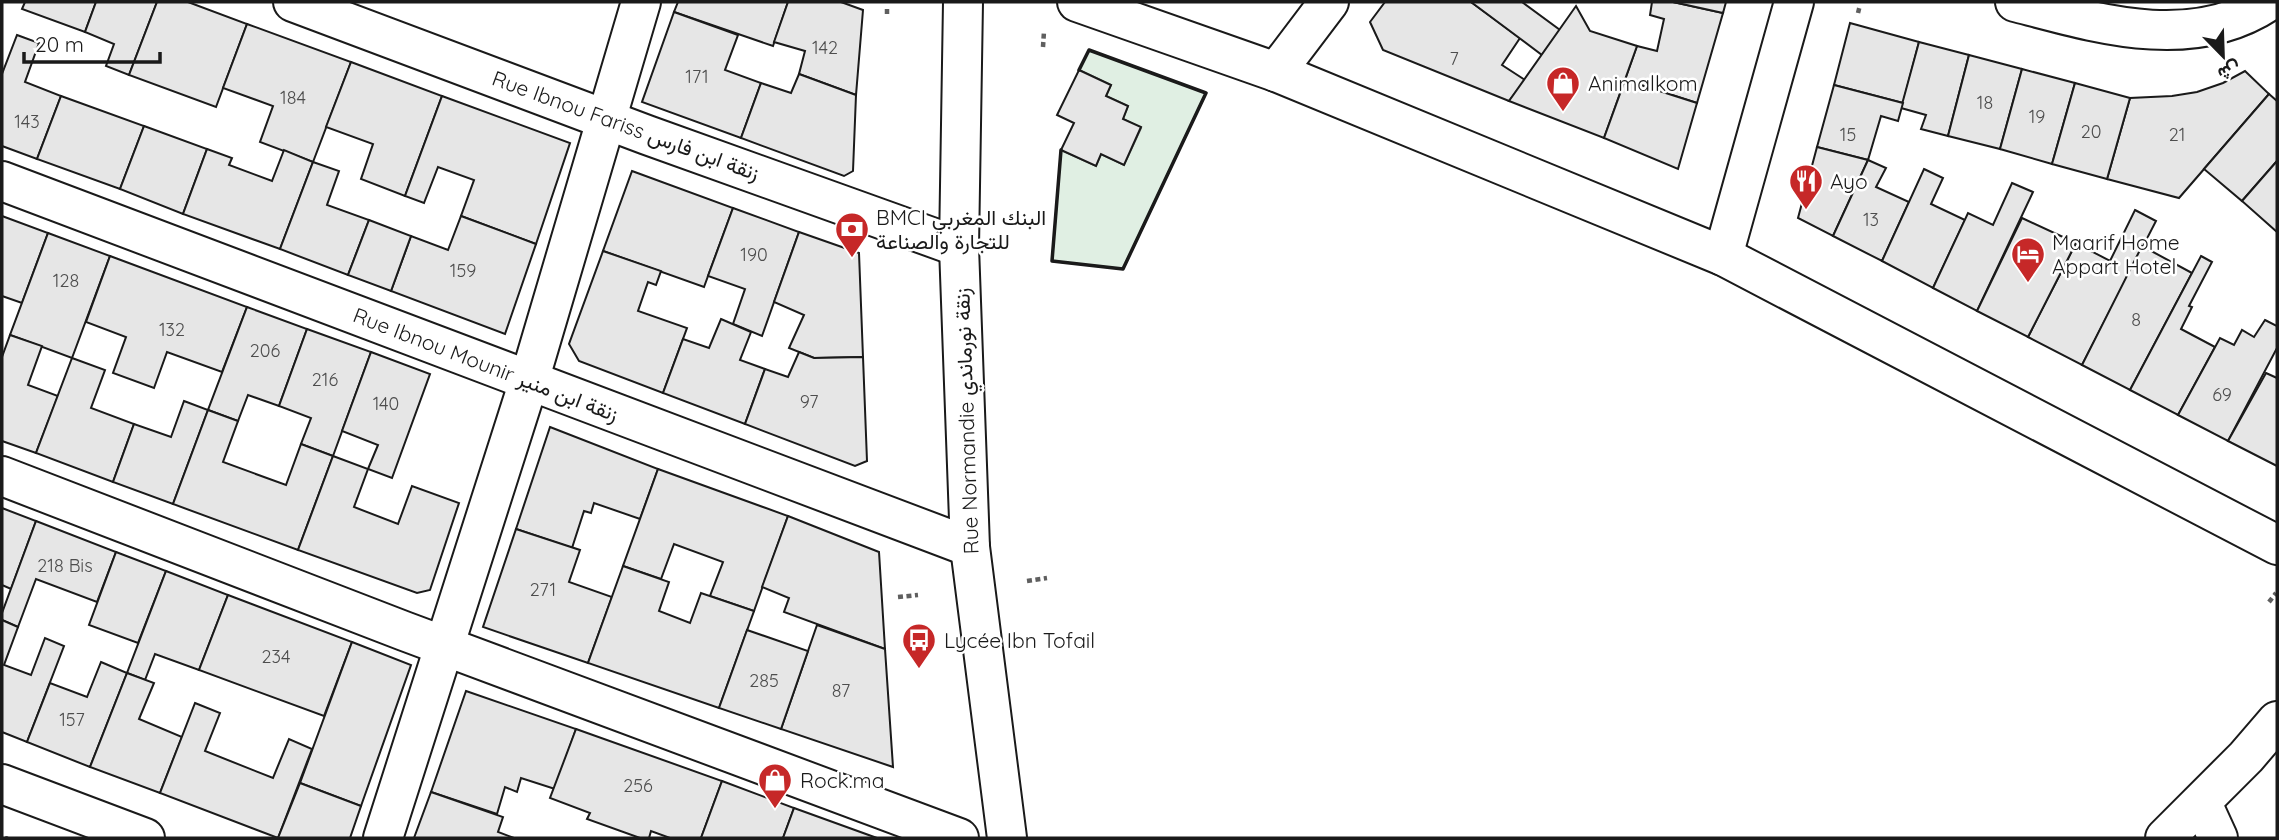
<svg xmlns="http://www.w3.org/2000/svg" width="2279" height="840" font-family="Quicksand,Vazirmatn,sans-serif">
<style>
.green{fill:#e0efe3;stroke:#6a6a6a;stroke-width:2}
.building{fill:#e6e6e6;stroke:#1a1a1a;stroke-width:2}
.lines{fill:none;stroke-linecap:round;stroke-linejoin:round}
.street-casing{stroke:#1a1a1a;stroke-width:42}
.secondary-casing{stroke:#1a1a1a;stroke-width:42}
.path{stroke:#5f5f5f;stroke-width:4.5;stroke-dasharray:5 3.5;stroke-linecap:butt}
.street{stroke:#fff;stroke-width:38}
.secondary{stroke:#fff;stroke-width:38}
.wall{stroke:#1a1a1a;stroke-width:3.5}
.labels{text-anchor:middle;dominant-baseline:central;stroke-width:5;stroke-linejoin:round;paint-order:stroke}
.number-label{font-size:18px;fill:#4d4d4d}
.poi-label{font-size:21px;fill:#1a1a1a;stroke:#fff;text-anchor:start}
.street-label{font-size:21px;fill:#1a1a1a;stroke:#fff}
</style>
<rect width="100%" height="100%" fill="#fff"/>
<path class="green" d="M1089,50L1206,93L1123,269L1052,261L1061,150L1096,166L1101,154L1124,165L1141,128L1123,119L1128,106L1106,96L1111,85L1079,70Z"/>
<g class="building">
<path d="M25,2H96L85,32L22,9Z"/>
<path d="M96,2H157L129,75L106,66L114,44L85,32Z"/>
<path d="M157,2H188L247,24L216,107L129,75Z"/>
<path d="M678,2H788L773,46L674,12Z"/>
<path d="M788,2H841L863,10L856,95L799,74L805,51L774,42Z"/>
<path d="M1385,2H1471L1520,38L1502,65L1525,80L1509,101L1383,50L1370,22Z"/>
<path d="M1471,2H1522L1560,30L1542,55Z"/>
<path d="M1652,2H1673L1723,13L1697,103L1625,80L1637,46L1657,51L1664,19L1650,15Z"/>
<path d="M1673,2H1726L1723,13Z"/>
<path d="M1576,6L1590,31L1637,46L1604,138L1509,101Z"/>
<path d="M674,12L738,35L725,70L761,83L741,138L642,102Z"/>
<path d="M1850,23L1919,42L1903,103L1834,85Z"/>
<path d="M247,24L351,62L313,162L260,142L273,106L223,88Z"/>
<path d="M17,35L39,43L25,82L61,96L37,159L2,146V74Z"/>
<path d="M1919,42L1969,55L1948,136L1921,129L1926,115L1901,108Z"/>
<path d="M1969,55L2022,69L2000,149L1948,136Z"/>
<path d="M351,62L442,96L405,196L361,179L373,144L326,127Z"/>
<path d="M2022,69L2075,83L2052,164L2000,149Z"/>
<path d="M1079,70L1111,85L1106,96L1128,106L1123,119L1141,127L1124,165L1101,154L1096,166L1061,150L1074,123L1057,115Z"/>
<path d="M2245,71L2269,94L2179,198L2107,179L2130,98L2172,96L2197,92L2223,83Z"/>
<path d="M799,74L856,95L853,171L844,176L741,138L761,83L791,93Z"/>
<path d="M1625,80L1697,103L1678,169L1604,138Z"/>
<path d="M2075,83L2130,98L2107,179L2052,164Z"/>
<path d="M1834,85L1903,103L1898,121L1881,116L1868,160L1817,147Z"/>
<path d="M2269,94L2277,101V161L2242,201L2204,169Z"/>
<path d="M61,96L144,126L120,189L37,159Z"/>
<path d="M442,96L570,143L536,244L461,216L474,180L438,167L424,203L405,196Z"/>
<path d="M144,126L207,149L183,214L120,189Z"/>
<path d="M1817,147L1868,160L1833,236L1798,218Z"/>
<path d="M207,149L232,158L229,165L272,181L284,150L313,162L280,249L183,214Z"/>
<path d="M1868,160L1886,168L1876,187L1909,202L1882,261L1833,236Z"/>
<path d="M2277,161V232L2242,201Z"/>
<path d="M313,162L339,171L327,205L369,220L348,275L280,249Z"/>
<path d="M1924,169L1943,178L1931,204L1965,220L1933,288L1882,261Z"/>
<path d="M632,171L733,208L704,287L603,251Z"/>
<path d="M2012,183L2033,192L1977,311L1933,288L1968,213L1993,225Z"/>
<path d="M733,208L799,232L762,336L733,324L745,289L708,276Z"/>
<path d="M2135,210L2156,221L2082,365L2028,337L2076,243L2110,261Z"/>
<path d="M2,216L48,233L22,303L2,296Z"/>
<path d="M461,216L536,244L505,334L391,291L411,236L448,250Z"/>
<path d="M2022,218L2076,243L2028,337L1977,311Z"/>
<path d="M369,220L411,236L391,291L348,275Z"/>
<path d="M799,232L859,253L863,357L814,358L789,348L804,315L774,302Z"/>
<path d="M48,233L110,256L72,358L10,335Z"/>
<path d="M2142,246L2192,273L2130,390L2082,365Z"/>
<path d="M603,251L661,271L656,285L648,282L638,311L687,328L663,393L579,361L569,344Z"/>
<path d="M110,256L247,307L222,372L167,352L154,388L113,373L126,337L86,322Z"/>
<path d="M2201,256L2212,262L2189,306L2192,307L2181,329L2215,347L2178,415L2130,390Z"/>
<path d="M247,307L307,329L279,406L248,395L238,421L208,410Z"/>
<path d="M721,319L751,332L740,360L765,369L745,424L663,393L683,339L709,348Z"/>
<path d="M2265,320L2277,326V348L2228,441L2178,415L2220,338L2234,345L2242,330L2254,337Z"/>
<path d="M307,329L371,352L333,456L301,444L311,418L279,406Z"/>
<path d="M10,335L42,346L28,385L58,396L36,453L2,441V357Z"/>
<path d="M371,352L430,374L392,478L368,469L378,445L342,431Z"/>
<path d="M799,352L814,358L863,357L867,461L855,466L745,424L765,369L788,377Z"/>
<path d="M72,358L105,370L91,408L134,424L113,482L36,453Z"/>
<path d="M2266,373L2277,378V466L2228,441Z"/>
<path d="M184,401L208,410L173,504L113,482L134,424L171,437Z"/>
<path d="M208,410L238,421L223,462L286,485L301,444L333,456L298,550L173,504Z"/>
<path d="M550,427L658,469L640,519L594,503L591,513L584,511L572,548L516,529Z"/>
<path d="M333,456L368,469L354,507L398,524L412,486L459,503L430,590L417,593L298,550Z"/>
<path d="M658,469L788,516L754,611L710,596L723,562L674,544L661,579L623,566Z"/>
<path d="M2,508L36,521L11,589L2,585Z"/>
<path d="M788,516L879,552L885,649L784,612L789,598L762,587Z"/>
<path d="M36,521L116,552L97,602L36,579L18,627L2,620V613Z"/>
<path d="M516,529L580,550L569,582L612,597L588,663L483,627Z"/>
<path d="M116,552L166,571L138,643L89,625Z"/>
<path d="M623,566L669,582L659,611L690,623L701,593L754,611L719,708L588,663Z"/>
<path d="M166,571L228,595L199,670L155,654L145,680L127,673Z"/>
<path d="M228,595L352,642L324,716L199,670Z"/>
<path d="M2,620L18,627L4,665L31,675L45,638L64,646L27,742L2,732Z"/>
<path d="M817,625L885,649L893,767L781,729Z"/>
<path d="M747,630L808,651L781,729L719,708Z"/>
<path d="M352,642L411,665L361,806L300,783Z"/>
<path d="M101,662L127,673L90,767L27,742L50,683L87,697Z"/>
<path d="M127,673L154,683L139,719L182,737L160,793L90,767Z"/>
<path d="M466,691L576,729L555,789L521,778L517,792L505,787L497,814L431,792Z"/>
<path d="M195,703L220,713L205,751L273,778L289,739L312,749L278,838L160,793Z"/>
<path d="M576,729L722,781L701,838H670L651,831L649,838H640L587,819L590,813L550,798Z"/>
<path d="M722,781L794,808L783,838H701Z"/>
<path d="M300,783L361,806L350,838H278Z"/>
<path d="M431,792L503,817L498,832L514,838H414Z"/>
<path d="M794,808L877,838H783Z"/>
</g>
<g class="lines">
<g class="street-casing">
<g id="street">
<path d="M293,2L647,135L959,247"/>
<path d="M1077,2L1276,72L1723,256L2277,545"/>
<path d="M2015,2C2096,23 2191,53 2268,2"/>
<path d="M1276,72L1329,2"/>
<path d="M2,181L970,547"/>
<path d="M1723,256L1794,2"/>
<path d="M2,476L404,631L959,838"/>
<path d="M2,784L145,838"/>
<path d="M2202,803L2218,838"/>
<path d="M383,838L529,381L641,2"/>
<path d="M2165,838L2246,757L2277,721"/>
</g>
</g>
<g class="secondary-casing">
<path id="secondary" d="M963,2L959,247L970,547L1007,838"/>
</g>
<g class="path">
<path d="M1858,13L1860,5"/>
<path d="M887,14V8"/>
<path d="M1043,47L1044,31"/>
<path d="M1027,581L1047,578"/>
<path d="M898,597L918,595"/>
<path d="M2269,602L2276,593"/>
</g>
<use href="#street" class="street"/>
<use href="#secondary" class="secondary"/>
<g class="wall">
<path d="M1061,150L1052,261L1123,269L1206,93L1089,50L1079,70"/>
<path d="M6,838H7"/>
</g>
</g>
<defs>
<g id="shop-pin" transform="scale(1.75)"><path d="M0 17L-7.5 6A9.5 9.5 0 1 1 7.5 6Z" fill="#c62828" stroke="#fff"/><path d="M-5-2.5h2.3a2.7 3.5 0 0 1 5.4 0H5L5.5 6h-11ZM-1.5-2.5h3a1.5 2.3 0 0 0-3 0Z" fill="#fff"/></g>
<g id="restaurant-pin" transform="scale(1.75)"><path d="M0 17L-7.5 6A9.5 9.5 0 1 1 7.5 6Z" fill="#c62828" stroke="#fff"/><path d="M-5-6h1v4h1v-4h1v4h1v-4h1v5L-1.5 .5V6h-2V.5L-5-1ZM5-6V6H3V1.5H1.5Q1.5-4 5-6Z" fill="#fff"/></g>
<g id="bank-pin" transform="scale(1.75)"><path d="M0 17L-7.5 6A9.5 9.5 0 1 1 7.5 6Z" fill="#c62828" stroke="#fff"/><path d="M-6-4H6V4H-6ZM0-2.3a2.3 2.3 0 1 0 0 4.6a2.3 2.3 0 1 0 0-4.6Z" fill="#fff"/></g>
<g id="hotel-pin" transform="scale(1.75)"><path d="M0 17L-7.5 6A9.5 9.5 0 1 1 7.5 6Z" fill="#c62828" stroke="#fff"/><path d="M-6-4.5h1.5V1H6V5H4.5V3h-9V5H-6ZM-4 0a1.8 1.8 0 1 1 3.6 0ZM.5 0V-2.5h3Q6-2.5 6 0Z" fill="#fff"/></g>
<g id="bus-pin" transform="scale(1.75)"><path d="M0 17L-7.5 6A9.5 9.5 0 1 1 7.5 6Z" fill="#c62828" stroke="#fff"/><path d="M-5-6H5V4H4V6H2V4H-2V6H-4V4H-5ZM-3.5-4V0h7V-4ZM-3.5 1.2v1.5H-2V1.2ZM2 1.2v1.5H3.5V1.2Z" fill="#fff"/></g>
</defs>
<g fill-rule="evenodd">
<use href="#shop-pin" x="1563" y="83"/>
<use href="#restaurant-pin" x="1806" y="181"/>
<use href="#bank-pin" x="852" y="229"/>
<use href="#hotel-pin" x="2028" y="254"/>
<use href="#bus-pin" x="919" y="640"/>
<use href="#shop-pin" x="775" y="780"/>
</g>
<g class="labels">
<g class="number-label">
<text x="825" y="47">142</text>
<text x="1454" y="58">7</text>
<text x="697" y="76">171</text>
<text x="293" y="97">184</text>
<text x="1985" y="102">18</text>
<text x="2037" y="116">19</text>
<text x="27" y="121">143</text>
<text x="2091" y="131">20</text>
<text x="1848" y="134">15</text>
<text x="2177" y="134">21</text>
<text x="1871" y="219">13</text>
<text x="754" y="254">190</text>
<text x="463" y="270">159</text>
<text x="66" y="280">128</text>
<text x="2136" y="319">8</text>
<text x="172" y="329">132</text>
<text x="265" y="350">206</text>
<text x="325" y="379">216</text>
<text x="2222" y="394">69</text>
<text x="809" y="401">97</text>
<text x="386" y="403">140</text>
<text x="65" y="565">218 Bis</text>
<text x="543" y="589">271</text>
<text x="276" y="656">234</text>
<text x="764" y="680">285</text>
<text x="841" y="690">87</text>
<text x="72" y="719">157</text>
<text x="638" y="785">256</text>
</g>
<g class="poi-label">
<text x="1588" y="83">Animalkom</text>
<text x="1830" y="181">Ayo</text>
<text x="876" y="217">BMCI البنك المغربي<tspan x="876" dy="24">للتجارة والصناعة</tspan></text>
<text x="2052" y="242">Maarif Home<tspan x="2052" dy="24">Appart Hotel</tspan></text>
<text x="944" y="640">Lycée Ibn Tofail</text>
<text x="800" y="780">Rock.ma</text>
</g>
<g class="street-label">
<text transform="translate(626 125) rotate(20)">Rue Ibnou Fariss زنقة ابن فارس</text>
<text transform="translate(486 364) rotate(21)">Rue Ibnou Mounir زنقة ابن منير</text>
<text transform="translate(966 421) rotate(-92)">Rue Normandie زنقة نورماندي</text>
</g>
</g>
<rect width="2279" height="840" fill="none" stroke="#1a1a1a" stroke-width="7"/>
<g transform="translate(2223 56) rotate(157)" stroke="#ffffff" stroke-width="5" paint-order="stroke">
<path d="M0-5L12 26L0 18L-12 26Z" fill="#1a1a1a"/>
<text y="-10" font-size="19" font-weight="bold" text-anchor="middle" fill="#1a1a1a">ش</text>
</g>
<path d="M24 52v10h136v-10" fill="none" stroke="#1a1a1a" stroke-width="3.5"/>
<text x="35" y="52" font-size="21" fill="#1a1a1a" stroke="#ffffff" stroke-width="5" paint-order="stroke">20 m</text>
</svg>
